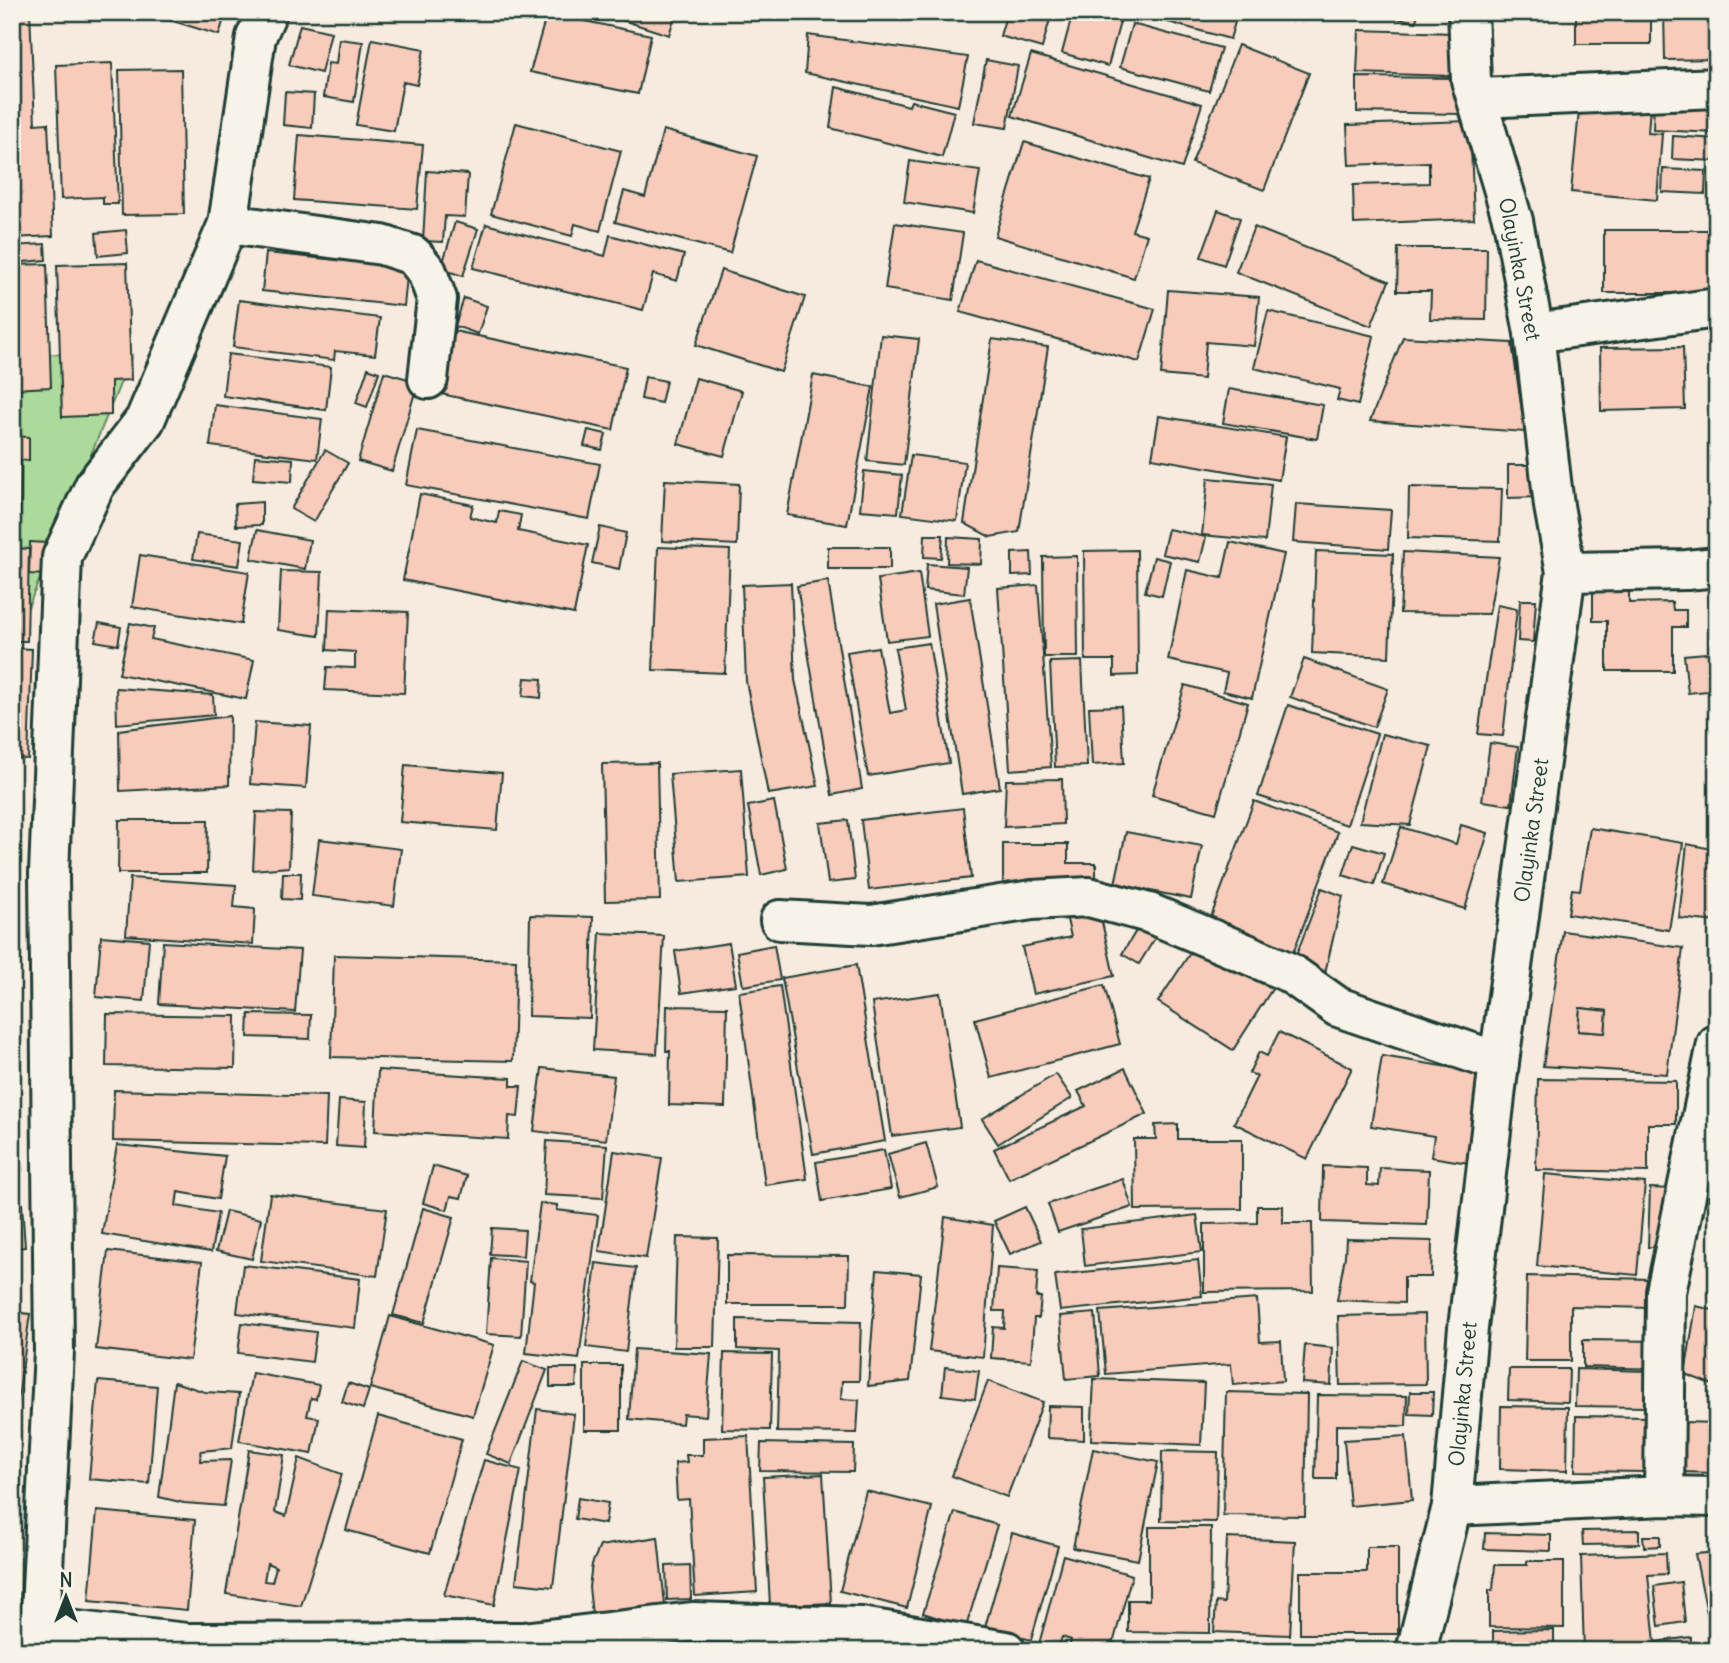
<svg xmlns="http://www.w3.org/2000/svg" width="1729" height="1663" font-family="Delius,sans-serif">
<style>
.green{fill:#abda9a;stroke:#658c67;stroke-width:2}
.building{fill:#f8cbba;stroke:#1f3d34;stroke-width:2;fill-rule:evenodd}
.lines{fill:none;stroke-linecap:round;stroke-linejoin:round}
.minor-casing{stroke:#1f3d34;stroke-width:44}
.minor{stroke:#f7f3e8;stroke-width:38}
.labels{text-anchor:middle;dominant-baseline:central;stroke-width:5;stroke-linejoin:round;paint-order:stroke}
.street-label{font-size:21px;fill:#1f3d34;stroke:#f7f3e8}
</style>
<rect width="100%" height="100%" fill="#f7ebdf"/>
<filter id="ink" filterUnits="userSpaceOnUse"><feTurbulence type="fractalNoise" baseFrequency=".0143" numOctaves="2"/><feDisplacementMap in="SourceGraphic" scale="14" xChannelSelector="R" yChannelSelector="G"/><feConvolveMatrix kernelMatrix="1 2 1 2 8 2 1 2 1" color-interpolation-filters="sRGB"/></filter>
<g filter="url(#ink)">
<path class="green" d="M12,354L132,355L12,646Z"/>
<g class="building">
<path d="M12,12H30L35,124L48,123L53,236L12,238Z"/>
<path d="M143,12H226L219,35Z"/>
<path d="M597,12H676L669,35Z"/>
<path d="M1007,12H1052L1042,48L1000,36Z"/>
<path d="M1073,12H1083L1120,22L1108,66L1062,53Z"/>
<path d="M1140,12H1238L1230,39L1139,14Z"/>
<path d="M1370,12H1418L1416,22Z"/>
<rect x="1576" y="12" width="75" height="32"/>
<path d="M1664,12H1717V59L1665,60Z"/>
<path d="M547,13L651,35L638,94L530,72Z"/>
<path d="M1132,24L1221,48L1209,91L1120,67Z"/>
<path d="M300,25L331,32L321,73L289,65Z"/>
<path d="M1359,30L1453,33L1452,76L1357,73Z"/>
<path d="M808,35L968,57L958,106L805,73Z"/>
<path d="M339,39L363,42L354,102L323,97L328,63L336,64Z"/>
<path d="M372,39L424,49L417,85L403,82L394,131L356,125Z"/>
<path d="M1238,45L1309,73L1264,190L1192,163Z"/>
<path d="M1031,54L1202,104L1182,168L1012,116Z"/>
<path d="M986,60L1018,66L1007,128L974,123Z"/>
<path d="M112,63L118,204H103V197L61,199L56,65Z"/>
<path d="M181,69L184,214L122,215L119,70Z"/>
<path d="M1357,77L1461,78L1460,114L1357,112Z"/>
<path d="M836,87L909,106L911,101L954,112L942,157L830,128Z"/>
<path d="M285,92L314,94L312,128L283,125Z"/>
<path d="M1654,97L1717,99V133L1653,130Z"/>
<path d="M1580,101L1650,107L1648,133L1662,134L1657,200L1571,192Z"/>
<path d="M1470,121L1474,219L1354,224L1353,185L1429,183V162L1349,165L1347,125Z"/>
<path d="M516,123L621,151L600,231L575,224L572,236L491,214Z"/>
<path d="M663,130L757,156L730,253L615,222L624,191L645,197Z"/>
<path d="M299,135L423,145L417,209L294,200Z"/>
<path d="M1673,136L1717,139V161L1672,159Z"/>
<path d="M1024,142L1149,179L1132,231L1147,235L1134,278L995,236Z"/>
<path d="M910,161L980,171L973,213L904,202Z"/>
<path d="M1663,169L1706,171L1705,194L1662,192Z"/>
<path d="M427,171L468,174L465,217L445,216L443,242L423,241Z"/>
<path d="M1218,210L1240,218L1224,265L1201,257Z"/>
<path d="M455,222L478,229L463,276L441,269Z"/>
<path d="M895,223L963,233L953,300L885,289Z"/>
<path d="M486,224L605,256L610,235L684,255L677,281L653,274L643,310L473,268Z"/>
<path d="M1254,227L1389,281L1371,326L1236,272Z"/>
<path d="M126,230L128,253L98,256L96,233Z"/>
<rect x="1604" y="230" width="113" height="63"/>
<path d="M45,244L46,260L12,263V246Z"/>
<path d="M1398,248H1487L1486,320L1430,319L1431,291H1397Z"/>
<path d="M266,253L408,267L404,306L262,291Z"/>
<path d="M976,260L1155,309L1139,362L960,312Z"/>
<path d="M127,263L131,380L111,381V415L62,417L57,265Z"/>
<path d="M47,264L51,387L12,389V265Z"/>
<path d="M721,270L805,297L781,372L696,345Z"/>
<path d="M1168,290L1259,297L1254,346L1206,342L1203,379L1161,375Z"/>
<path d="M464,298L487,306L478,334L455,326Z"/>
<path d="M239,300L380,318L375,355L335,351L334,360L233,347Z"/>
<path d="M1268,311L1374,336L1358,405L1337,400L1340,389L1254,368Z"/>
<path d="M454,331L626,367L613,430L441,394Z"/>
<path d="M881,335L919,339L904,465L867,461Z"/>
<path d="M1403,337L1512,343L1525,432L1370,421Z"/>
<path d="M992,339L1048,347L1019,532L990,537L964,523Z"/>
<path d="M1683,347L1685,409L1601,411L1600,348Z"/>
<path d="M228,354L331,367L326,410L223,396Z"/>
<path d="M368,368L379,372L367,407L356,403Z"/>
<path d="M384,372L418,382L392,471L358,461Z"/>
<path d="M813,375L873,387L847,525L787,515Z"/>
<path d="M645,377L666,381L661,403L641,399Z"/>
<path d="M696,378L742,391L724,456L678,444Z"/>
<path d="M1229,389L1323,405L1317,439L1223,423Z"/>
<path d="M215,405L322,419L317,459L210,446Z"/>
<path d="M1159,416L1286,437L1279,480L1152,458Z"/>
<path d="M417,430L600,464L589,519L406,485Z"/>
<path d="M588,430L606,434L602,450L584,446Z"/>
<path d="M12,436L29,437V461L21,460L20,523H12Z"/>
<path d="M325,450L348,463L314,522L291,509Z"/>
<path d="M911,455L965,462L957,521L902,514Z"/>
<path d="M255,456L293,459L292,482L253,479Z"/>
<path d="M1508,465H1538V497L1508,498Z"/>
<path d="M864,471L902,475L898,513L860,510Z"/>
<path d="M1208,478L1271,484L1265,541L1202,535Z"/>
<path d="M665,480L739,484L737,545L662,541Z"/>
<path d="M1409,487L1502,489L1500,541L1408,538Z"/>
<path d="M420,494L473,505L470,517L497,523L499,511L521,515L518,531L588,545L574,614L403,580Z"/>
<path d="M262,502V525L236,526L235,504Z"/>
<path d="M1296,504L1391,510L1388,549L1293,542Z"/>
<path d="M600,527L626,533L619,569L592,563Z"/>
<path d="M1168,529L1206,537L1200,562L1162,554Z"/>
<path d="M257,530L310,540L305,569L251,559Z"/>
<path d="M197,534L243,540L239,566L193,559Z"/>
<path d="M925,535H943L941,558L924,557Z"/>
<path d="M948,537L982,539L981,564L947,563Z"/>
<path d="M30,542L47,543L46,575L29,574Z"/>
<path d="M1230,542L1284,554L1252,698L1223,691L1227,673L1168,660L1187,570L1222,578Z"/>
<path d="M658,547L730,550L725,673L653,670Z"/>
<rect x="828" y="547" width="62" height="22"/>
<path d="M12,548L29,549L27,641H12Z"/>
<path d="M1137,550L1138,675L1114,676V660H1085L1084,551Z"/>
<path d="M1316,551L1393,554L1389,657L1312,653Z"/>
<path d="M1031,552L1032,575L1012,576V553Z"/>
<path d="M1403,552L1499,557L1489,614L1400,613Z"/>
<path d="M140,555L249,572L241,624L132,607Z"/>
<path d="M1077,556L1078,657H1044L1043,557Z"/>
<path d="M1154,557L1170,561L1162,596L1145,592Z"/>
<path d="M927,564L967,567L964,594L925,590Z"/>
<path d="M281,571L322,572L319,636L278,630Z"/>
<path d="M919,573L928,636L887,641L878,579Z"/>
<path d="M828,581L862,789L832,795L797,586Z"/>
<path d="M791,583L795,680L818,786L768,794L746,681L742,585Z"/>
<path d="M1038,585L1051,767L1010,770L998,588Z"/>
<path d="M1593,585H1629V603L1672,602L1673,610H1686V627H1673V671H1607V621H1593Z"/>
<path d="M970,598L1000,788L962,794L933,604Z"/>
<path d="M1520,600H1536L1533,642L1518,641Z"/>
<path d="M1497,605L1517,609L1503,736L1478,734Z"/>
<path d="M329,609L408,612L404,693L325,690L327,667L355,668V652L327,650Z"/>
<path d="M99,623L121,627L118,645L95,641Z"/>
<path d="M130,623L154,628L151,639L254,660L246,699L119,674Z"/>
<path d="M929,643L949,763L868,776L847,652L878,647L890,713L906,710L895,648Z"/>
<path d="M12,648L32,649L28,759L12,758Z"/>
<path d="M1717,652V690L1688,693L1684,655Z"/>
<path d="M1304,659L1388,689L1374,727L1290,697Z"/>
<path d="M1082,661L1087,766L1055,767L1050,662Z"/>
<path d="M525,678L542,679L541,698L523,696Z"/>
<path d="M1185,685L1248,703L1216,813L1152,795Z"/>
<path d="M116,688L213,695L214,715L117,724Z"/>
<path d="M1288,705L1377,734L1347,825L1258,796Z"/>
<path d="M1121,706L1124,763L1092,765L1089,707Z"/>
<path d="M230,716L229,785L120,791L119,730Z"/>
<path d="M255,722L311,726L306,788L250,784Z"/>
<path d="M1382,734L1431,746L1410,825L1360,822Z"/>
<path d="M1490,743L1518,747L1511,805L1482,801Z"/>
<path d="M657,763L660,900L605,901L602,764Z"/>
<path d="M405,765L502,773L497,830L400,822Z"/>
<path d="M741,769L749,877L679,882L670,774Z"/>
<path d="M1062,779L1063,824L1004,827L1006,780Z"/>
<path d="M774,801L787,869L761,875L748,806Z"/>
<path d="M1254,801L1338,832L1292,956L1208,925Z"/>
<path d="M963,808L971,878L869,890L861,820Z"/>
<path d="M256,812L291,813L289,867L253,870Z"/>
<path d="M119,820H208L207,873H118Z"/>
<path d="M848,820L855,880L828,883L820,823Z"/>
<path d="M1461,825L1488,833L1465,909L1383,884L1401,827L1456,844Z"/>
<path d="M1590,828L1683,843L1669,930L1568,914L1572,889L1580,890Z"/>
<path d="M1126,832L1202,846L1191,899L1115,884Z"/>
<path d="M319,839L401,849L394,906L312,896Z"/>
<path d="M1003,844H1068V863H1096V885L1003,887Z"/>
<path d="M1353,844L1384,853L1374,885L1343,875Z"/>
<path d="M1687,844L1717,850V922L1679,918Z"/>
<path d="M283,873H301L300,900L282,899Z"/>
<path d="M130,878L236,885L234,907L255,909L253,944L126,935Z"/>
<path d="M1322,888L1343,896L1324,977L1295,958Z"/>
<path d="M1098,904L1114,976L1033,994L1022,947L1071,937L1065,911Z"/>
<path d="M530,915L593,917L590,1018L528,1016Z"/>
<path d="M1142,921L1160,930L1139,964L1122,954Z"/>
<path d="M1563,931L1683,948L1667,1074L1543,1066ZM1580,1008L1607,1011L1605,1033L1578,1031Z"/>
<path d="M600,933L664,936L657,1054L593,1050Z"/>
<path d="M101,936L149,940L144,1001L96,997Z"/>
<path d="M163,942L300,950L295,1012L159,1004Z"/>
<path d="M729,943L736,985L681,993L675,951Z"/>
<path d="M774,945L780,980L743,986L737,952Z"/>
<path d="M1194,947L1234,972L1241,961L1276,983L1233,1050L1158,1002Z"/>
<path d="M334,955L516,960L513,1061L331,1057Z"/>
<path d="M856,965L885,1141L813,1154L782,978Z"/>
<path d="M1104,985L1120,1044L991,1078L975,1019Z"/>
<path d="M780,986L807,1179L765,1185L739,992Z"/>
<path d="M940,993L960,1127L892,1136L872,1003Z"/>
<path d="M667,1006L727,1007L725,1107L669,1105L670,1051H666Z"/>
<path d="M1580,1008L1607,1011L1605,1033L1578,1031Z"/>
<path d="M107,1014L236,1016L235,1068L106,1066Z"/>
<path d="M249,1014L311,1015L310,1039L248,1037Z"/>
<path d="M1279,1032L1352,1068L1307,1159L1234,1123L1257,1076L1249,1073L1259,1052L1267,1056Z"/>
<path d="M1382,1056L1484,1073L1469,1163L1431,1157L1434,1136L1371,1126Z"/>
<path d="M542,1068L614,1076L606,1140L534,1131Z"/>
<path d="M1125,1068L1147,1114L1009,1179L994,1149L1086,1106L1078,1091Z"/>
<path d="M378,1070L511,1078V1086H521L518,1117L509,1116L508,1139L375,1131Z"/>
<path d="M1056,1074L1072,1098L998,1144L982,1119Z"/>
<path d="M1538,1079L1676,1081V1124H1648V1172L1536,1170Z"/>
<path d="M114,1090L327,1096L325,1146L113,1141Z"/>
<path d="M339,1100L366,1102L364,1148L336,1146Z"/>
<path d="M12,1118L22,1170L12,1171Z"/>
<path d="M1178,1124V1139H1242V1209L1135,1210L1134,1139H1156L1155,1125Z"/>
<path d="M547,1141L607,1145L603,1198L544,1195Z"/>
<path d="M926,1143L938,1187L900,1197L888,1154Z"/>
<path d="M117,1145L225,1156L218,1199L178,1192L176,1206L218,1213L211,1252L102,1234Z"/>
<path d="M884,1150L891,1189L822,1201L816,1162Z"/>
<path d="M614,1151L662,1158L646,1258L599,1251Z"/>
<path d="M433,1166L467,1176L461,1198L451,1196L447,1210L423,1203Z"/>
<path d="M1323,1166L1367,1168V1185L1379,1186L1380,1168L1429,1170L1427,1225L1322,1222Z"/>
<path d="M1545,1174L1645,1183L1637,1275L1537,1266Z"/>
<path d="M1123,1179L1132,1207L1058,1232L1048,1204Z"/>
<path d="M1650,1188L1672,1189L1669,1248L1648,1247Z"/>
<path d="M270,1194L387,1209L377,1276L261,1261Z"/>
<path d="M540,1203L557,1205V1210L598,1215L579,1359L526,1353L534,1282L530,1281Z"/>
<path d="M22,1204L25,1247L12,1248V1205Z"/>
<path d="M1257,1206H1283V1223H1312L1313,1291L1204,1292V1224L1257,1223Z"/>
<path d="M1025,1207L1041,1241L1010,1254L994,1221Z"/>
<path d="M423,1208L454,1217L424,1323L393,1315Z"/>
<path d="M226,1211L261,1219L252,1259L216,1251Z"/>
<path d="M1197,1215L1202,1252L1085,1266L1081,1229Z"/>
<path d="M945,1217L993,1225L983,1357L929,1351Z"/>
<path d="M492,1228L525,1230L523,1256L490,1254Z"/>
<path d="M677,1237L718,1238L715,1347H674Z"/>
<path d="M1346,1239L1432,1241L1431,1277H1404V1303L1337,1300L1345,1256Z"/>
<path d="M108,1251L202,1262L190,1360L96,1349Z"/>
<path d="M727,1255L849,1256L848,1304H727Z"/>
<path d="M491,1258L526,1261L521,1336L486,1334Z"/>
<path d="M1198,1260L1202,1296L1060,1311L1055,1275Z"/>
<path d="M596,1263L636,1268L626,1352L586,1347Z"/>
<path d="M243,1265L360,1279L355,1328L237,1313Z"/>
<path d="M997,1268L1038,1271L1036,1297H1041L1039,1318H1034L1031,1361L991,1358L993,1327L1004,1328L1005,1311H994Z"/>
<path d="M877,1270L921,1274L910,1381L868,1386Z"/>
<path d="M1527,1276L1651,1279V1308L1571,1306V1361H1525Z"/>
<path d="M1257,1299L1260,1342L1281,1341L1283,1381L1233,1385L1231,1364L1106,1374L1100,1311Z"/>
<path d="M1696,1306L1717,1311V1371L1713,1385L1685,1374Z"/>
<path d="M12,1312L30,1314L12,1442Z"/>
<path d="M1095,1313L1100,1376L1066,1379L1060,1316Z"/>
<path d="M1425,1314L1426,1384L1340,1385L1338,1316Z"/>
<path d="M390,1316L494,1345L473,1416L370,1388Z"/>
<path d="M737,1319L861,1322L859,1381H842L841,1399L859,1400L857,1433L777,1432L779,1351L737,1349Z"/>
<path d="M242,1323L316,1332L312,1362L238,1353Z"/>
<path d="M1583,1340L1662,1341V1369L1583,1367Z"/>
<path d="M1305,1345L1333,1348L1331,1385L1302,1383Z"/>
<path d="M634,1349L711,1354L706,1416L683,1414L682,1424L629,1419Z"/>
<path d="M724,1353L772,1354L770,1430L722,1429Z"/>
<path d="M523,1361L547,1370L511,1464L486,1454Z"/>
<rect x="584" y="1365" width="37" height="65"/>
<path d="M945,1367L979,1371L975,1399L942,1395Z"/>
<path d="M550,1368H577L576,1387H550Z"/>
<path d="M1509,1369H1569L1568,1402L1508,1400Z"/>
<path d="M1576,1369L1649,1371L1648,1407L1575,1406Z"/>
<path d="M252,1373L319,1385L316,1399L311,1398L307,1416L319,1418L312,1454L239,1441Z"/>
<path d="M1094,1379L1204,1383L1201,1445L1091,1440Z"/>
<path d="M98,1381L157,1386L149,1484L89,1479Z"/>
<path d="M988,1381L1043,1402L1007,1497L952,1476Z"/>
<path d="M174,1382L205,1392L239,1394L232,1448L201,1451L200,1461L231,1460L224,1506L184,1503L159,1497Z"/>
<path d="M348,1383L369,1390L363,1409L342,1402Z"/>
<path d="M1226,1392L1307,1394L1305,1516L1223,1515Z"/>
<path d="M1410,1392H1433L1432,1415L1409,1414Z"/>
<path d="M1317,1395L1407,1396L1406,1426L1336,1425V1479H1315Z"/>
<path d="M1048,1406L1084,1407V1440L1047,1438Z"/>
<path d="M1501,1406L1568,1407L1567,1471L1500,1469Z"/>
<path d="M537,1409L574,1414L553,1587L516,1583Z"/>
<path d="M378,1416L462,1439L430,1553L346,1530Z"/>
<path d="M1576,1416L1648,1417L1646,1472L1575,1471Z"/>
<path d="M1681,1422L1717,1423V1473L1679,1472Z"/>
<path d="M748,1436L757,1592L695,1596L689,1499L677,1500L675,1463L687,1462L686,1455H703V1438Z"/>
<path d="M1406,1436L1412,1500L1350,1506L1344,1440Z"/>
<path d="M761,1443L854,1445L853,1472L760,1471Z"/>
<path d="M1093,1449L1158,1462L1138,1560L1073,1548Z"/>
<path d="M249,1450L284,1455L275,1512L286,1516L299,1458L342,1474L301,1606L226,1594ZM267,1563L276,1567L272,1582L264,1581Z"/>
<path d="M1162,1451L1218,1452L1216,1522L1161,1521Z"/>
<path d="M484,1460L521,1470L494,1605L444,1595Z"/>
<path d="M823,1474L831,1603L770,1606L763,1477Z"/>
<path d="M866,1491L932,1507L907,1608L840,1591Z"/>
<path d="M578,1498L608,1503L605,1524L575,1519Z"/>
<path d="M97,1511L195,1520L187,1610L89,1601Z"/>
<path d="M955,1512L997,1525L966,1627L923,1613Z"/>
<path d="M1149,1527H1211L1210,1633L1128,1632V1600H1149Z"/>
<path d="M1639,1530V1544L1583,1545L1582,1531Z"/>
<path d="M1012,1533L1058,1546L1031,1640L985,1627Z"/>
<path d="M1485,1533L1551,1535V1551L1484,1549Z"/>
<path d="M1643,1536H1660V1546L1644,1547Z"/>
<path d="M658,1537L665,1605L592,1615L589,1587L592,1564L600,1546Z"/>
<path d="M1227,1538L1295,1541L1290,1635L1214,1632L1216,1602L1224,1603Z"/>
<path d="M1367,1547H1398V1634H1300V1572H1367Z"/>
<path d="M1717,1552V1636L1712,1637L1695,1554Z"/>
<path d="M1666,1553L1667,1574L1648,1575L1655,1642L1691,1637L1690,1651H1584L1581,1556Z"/>
<path d="M1063,1555L1132,1575L1111,1651H1080L1069,1648L1071,1640L1062,1637L1058,1649L1039,1644Z"/>
<path d="M1527,1561H1564V1628L1489,1627V1590H1493L1495,1565H1527Z"/>
<path d="M690,1565L691,1599L667,1600L666,1566Z"/>
<path d="M1681,1582L1685,1622L1659,1626L1654,1586Z"/>
<path d="M1554,1630V1651H1493V1631Z"/>
<path d="M705,1631L713,1651H658Z"/>
<path d="M842,1634L846,1651H791L790,1646Z"/>
<path d="M783,1643L784,1651H750L749,1649Z"/>
</g>
<g class="lines">
<g class="minor-casing">
<g id="minor">
<path d="M1478,98L1717,88"/>
<path d="M228,224L382,245L413,255L427,272L437,299L428,379"/>
<path d="M1534,333L1717,308"/>
<path d="M1566,572L1687,570L1717,567"/>
<path d="M780,920L871,925L1032,900L1089,897L1149,913L1247,954L1290,973L1338,1007L1499,1062"/>
<path d="M1664,1496L1666,1292L1717,1044"/>
<path d="M1452,1506L1664,1496L1717,1497"/>
<path d="M40,1627L54,1351L49,873L62,557L95,485L145,420L228,224L256,37L267,12"/>
<path d="M12,1650L40,1627L187,1643L523,1642L692,1622L861,1627L1006,1651"/>
<path id="s1" d="M1416,1651L1452,1506L1468,1328L1499,1062L1566,572L1554,506L1534,333L1513,221L1471,80L1468,12"/>
</g>
</g>
<use href="#minor" class="minor"/>
</g>
</g>
<g class="labels">
<g class="street-label">
<text transform="translate(1520 269) rotate(79)">Olayinka Street</text>
<text stroke="none"><textPath href="#s1" startOffset="830">Olayinka Street</textPath></text>
<text stroke="none"><textPath href="#s1" startOffset="262">Olayinka Street</textPath></text>
</g>
</g>
<rect width="1729" height="1663" fill="none" stroke="#f7f3e8" stroke-width="42"/>
<rect x="21" y="21" width="1687" height="1621" fill="none" stroke="#1f3d34" stroke-width="2.5" filter="url(#ink)"/>
<g transform="translate(66 1597)" stroke="#f7f3e8" stroke-width="5" paint-order="stroke">
<path d="M0-5L12 26L0 18L-12 26Z" fill="#1f3d34"/>
<text y="-10" font-size="19" font-weight="bold" text-anchor="middle" fill="#1f3d34">N</text>
</g>
</svg>
